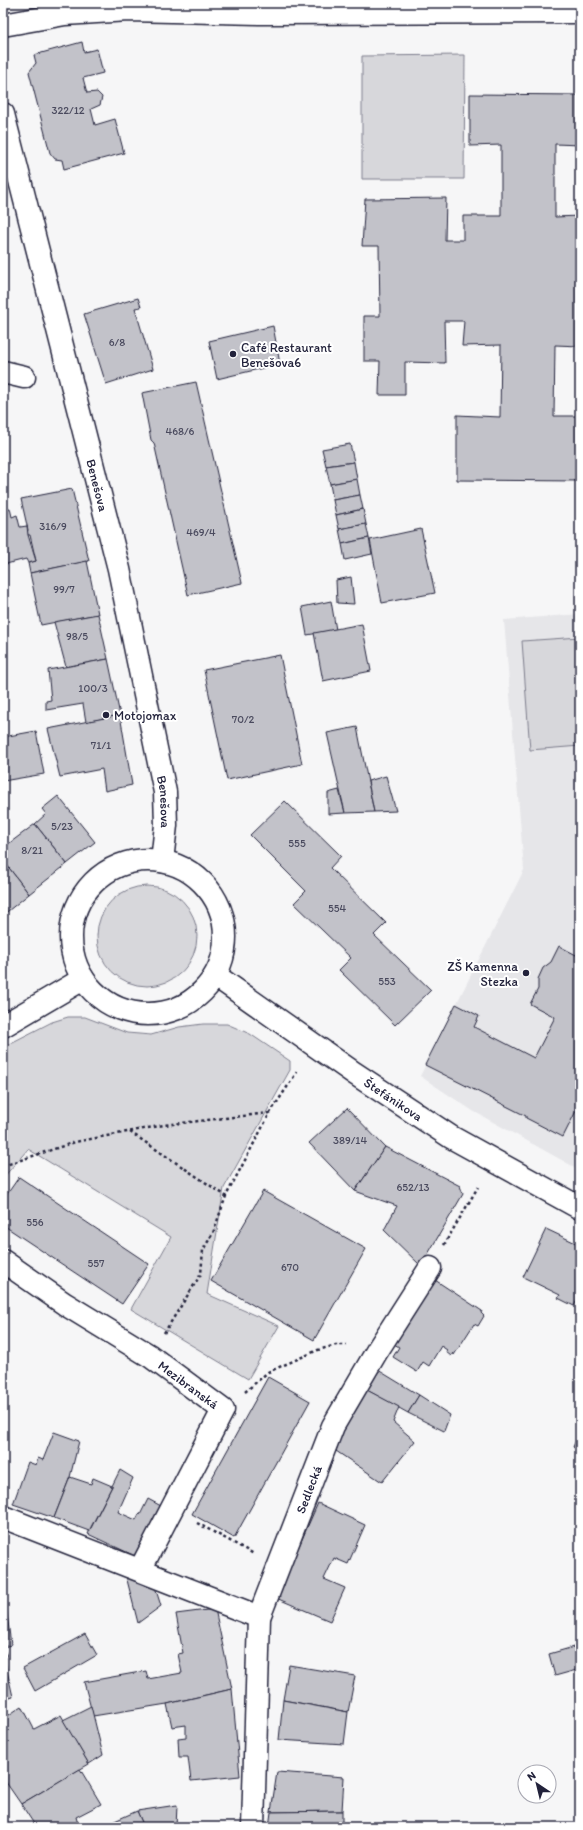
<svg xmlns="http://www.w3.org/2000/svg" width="583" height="1830" font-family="Itim,sans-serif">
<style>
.built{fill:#e6e6e9}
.green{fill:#d7d7db;stroke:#7c7c8b}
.building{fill:#c2c2c9;stroke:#22223b}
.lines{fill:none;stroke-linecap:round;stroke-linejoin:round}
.minor-casing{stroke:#22223b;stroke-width:25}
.major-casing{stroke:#22223b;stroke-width:25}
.path{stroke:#22223b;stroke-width:2.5;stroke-dasharray:3 3;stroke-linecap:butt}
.minor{stroke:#fff;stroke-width:22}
.major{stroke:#fff;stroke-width:22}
.poi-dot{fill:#22223b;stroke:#fff;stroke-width:1.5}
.labels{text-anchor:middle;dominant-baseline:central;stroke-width:4;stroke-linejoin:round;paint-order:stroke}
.number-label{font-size:11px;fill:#4a4a5e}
.poi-label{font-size:13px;fill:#22223b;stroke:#fff;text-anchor:start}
.street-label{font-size:13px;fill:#22223b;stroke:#fff}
</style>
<rect width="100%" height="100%" fill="#f6f6f7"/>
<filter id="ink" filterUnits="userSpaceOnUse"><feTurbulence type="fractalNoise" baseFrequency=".025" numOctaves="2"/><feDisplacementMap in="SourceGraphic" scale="8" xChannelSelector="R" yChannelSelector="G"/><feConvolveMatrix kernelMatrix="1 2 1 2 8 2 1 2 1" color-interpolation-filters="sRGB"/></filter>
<g filter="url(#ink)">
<path class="built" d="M580,614V1160L576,1168L473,1111L420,1076L524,870L504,620Z"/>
<g class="green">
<path d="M465,55L464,179H362V56Z"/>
<path d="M580,637V746L530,750L522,641Z"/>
<circle cx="147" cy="936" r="50"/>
<path d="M68,1017H85L127,1033L151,1035L179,1027L203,1024H227L250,1034L290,1061V1070L224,1188L207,1294L279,1326L248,1379L131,1309L171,1237L28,1149L3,1178V1047L52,1022Z"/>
</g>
<g class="building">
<path d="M82,42L84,52L97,49L103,73L83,78L87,93L97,92L102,97L100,105L91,109L95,125L115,119L124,153L64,169L62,160L55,159L50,153L29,72L36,63L34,55Z"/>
<path d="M470,94L580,95V145L555,144V217L580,216V346L555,345L554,416H580V481L457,480V415L500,417L501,345L462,346L464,321H444L445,363L405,362V395H379L380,361H364V316H380L379,246H362L365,199L446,198L445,240H463V216H501V145L470,146Z"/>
<path d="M138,298L141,307L135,308L153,369L106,384L84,314Z"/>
<path d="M273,326L280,364L217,379L209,341Z"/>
<path d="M196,382L242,583L188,595L154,443L151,440L142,393Z"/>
<path d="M350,444L354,462L326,466L322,449Z"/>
<path d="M354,462L357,479L330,484L326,466Z"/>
<path d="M357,479L360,495L333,500L330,484Z"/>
<path d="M72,489L89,561L30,573L28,563L36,561L30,535H28L27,533L28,530L21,499Z"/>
<path d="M360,495L363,509L336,515L333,500Z"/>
<path d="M10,508L12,517L17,515L20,527L27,526L28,535L36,561L28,563L26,559L6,564L3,550V509Z"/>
<path d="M363,509L366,524L339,529L336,515Z"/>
<path d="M366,524L369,538L342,544L339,529Z"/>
<path d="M421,529L435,593L382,603L370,540Z"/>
<path d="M369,538L372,554L345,560L342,544Z"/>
<path d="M87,561L98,614L41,625L30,573Z"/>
<path d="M351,577L354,604L337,603L336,580Z"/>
<path d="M331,601L336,630L307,635L302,607Z"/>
<path d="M98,614L108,659L66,667L54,622Z"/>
<path d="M362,624L371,671L323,681L314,633Z"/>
<path d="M280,655L302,764L227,780L204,670Z"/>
<path d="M108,659L120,715L86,722L83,704L46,710V701L51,700L48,670Z"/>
<path d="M120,715L132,785L105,791L102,769L60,777L48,729Z"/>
<path d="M357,727L374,812L345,813L327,733Z"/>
<path d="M36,731L44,774L3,781V737Z"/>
<path d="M386,776L396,811L374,812L368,781Z"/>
<path d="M339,790L345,813L328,814V793Z"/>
<path d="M58,796L95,842L67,864L35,824L46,814L42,809Z"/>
<path d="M285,801L341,856L330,868L386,923L374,935L431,990L395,1025L339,970L351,958L294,903L306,891L250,835Z"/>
<path d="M35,824L67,864L29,894L3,860V848Z"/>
<path d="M3,860L29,894L3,915Z"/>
<path d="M559,946L580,957V1103L563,1137L526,1118V1116L425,1065L456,1004L479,1016L474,1027L534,1058L555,1017L530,1004L538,989V979L543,968L551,962Z"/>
<path d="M347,1108L385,1147L355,1191L309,1143Z"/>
<path d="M385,1147L460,1186L463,1194L421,1266L384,1230L397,1206L355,1191Z"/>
<path d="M19,1177L149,1264L122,1304L3,1225V1200Z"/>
<path d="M263,1191L366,1249L314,1340L211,1281Z"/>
<path d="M546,1229L580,1245V1294L574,1306L558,1298L560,1295L523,1277Z"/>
<path d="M435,1280L482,1311L481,1313L484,1316L478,1326L474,1324L454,1355L453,1353L451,1356L446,1352L447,1350L441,1346L429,1366L423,1362L417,1372L393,1357L399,1347L394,1344Z"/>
<path d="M378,1370L419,1395L408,1413L365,1389Z"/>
<path d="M268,1377L310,1401L234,1538L192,1514Z"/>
<path d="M365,1389L399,1407L393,1422L415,1441L382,1482L336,1451L340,1436Z"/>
<path d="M419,1395L450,1415L444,1431L408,1413Z"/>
<path d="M54,1432L79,1441L70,1477L54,1518L13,1504L28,1462L36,1465L38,1458L43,1460Z"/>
<path d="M580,1432V1451L573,1447Z"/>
<path d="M3,1450H4L3,1502Z"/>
<path d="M120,1470L133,1478L118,1512L136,1520L139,1514L140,1515L148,1499L161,1506L135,1556L88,1534Z"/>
<path d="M70,1477L91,1484L93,1478L112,1486L89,1531L54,1518Z"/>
<path d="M318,1503L365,1525L348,1564L334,1558L324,1579L345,1588L330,1621L276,1598Z"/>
<path d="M126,1576L155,1587L161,1606L138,1623Z"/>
<path d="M3,1606H6L11,1645L3,1647Z"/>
<path d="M215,1609L232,1689L167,1704L93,1716L84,1682L146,1671L148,1679L182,1673L178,1654L183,1653L176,1614Z"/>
<path d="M85,1634L97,1655L35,1691L23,1668Z"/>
<path d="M577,1646L580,1658V1669L555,1676L549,1654Z"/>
<path d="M3,1647L7,1656L4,1657L13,1697L3,1700Z"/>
<path d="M289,1665L355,1676L348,1712L283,1700Z"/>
<path d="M232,1689L240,1776L191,1781L188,1757H179L178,1738L186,1737V1725L172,1727L167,1704Z"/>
<path d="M283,1700L348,1712L344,1744L279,1740Z"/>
<path d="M22,1706L34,1729L61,1715L89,1764L21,1804L3,1778V1719Z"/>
<path d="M91,1706L103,1755L89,1764L63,1720Z"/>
<path d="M80,1769L101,1804L76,1817L79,1827H36L21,1804Z"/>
<path d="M277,1772L344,1777L342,1811L271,1812Z"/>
<path d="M177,1805L176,1827H144L137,1811Z"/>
<path d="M137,1811L144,1827H101Z"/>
<path d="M342,1811V1827H269L271,1812Z"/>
</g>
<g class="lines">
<g class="minor-casing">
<g id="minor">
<path d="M3,25L65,14L128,10L259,13L580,12"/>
<path id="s1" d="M3,114L119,569L165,792L166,825L162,861"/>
<path d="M3,372L24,377"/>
<path id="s2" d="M3,1261L65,1304L150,1356L223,1410L140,1570"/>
<path d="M3,1517L259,1617"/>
<path id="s3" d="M253,1827L259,1617L333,1426L377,1351L430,1268"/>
</g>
</g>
<g class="major-casing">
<g id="major">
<circle cx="148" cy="937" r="77"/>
<path id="s4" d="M216,976L354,1073L451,1137L580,1208"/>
<path d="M3,1026L83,979"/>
</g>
</g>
<g class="path">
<path d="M130,1132L226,1196"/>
<path d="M3,1166L75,1142L164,1125L269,1113"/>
<path d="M444,1245L478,1187"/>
<path d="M164,1333L201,1274L203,1250L213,1233L226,1196L270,1113L297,1072"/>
<path d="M245,1392L268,1372L318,1350L336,1345H347"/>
<path d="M197,1523L254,1554"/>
</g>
<use href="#minor" class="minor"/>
<use href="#major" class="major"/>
</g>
</g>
<g class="poi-dot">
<circle cx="233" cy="354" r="4"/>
<circle cx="106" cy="715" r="4"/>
<circle cx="526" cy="973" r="4"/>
</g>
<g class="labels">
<g class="number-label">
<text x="68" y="110">322/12</text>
<text x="117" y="342">6/8</text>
<text x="180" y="431">468/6</text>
<text x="53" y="526">316/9</text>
<text x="201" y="532">469/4</text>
<text x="64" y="589">99/7</text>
<text x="77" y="636">98/5</text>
<text x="93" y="688">100/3</text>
<text x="243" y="719">70/2</text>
<text x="101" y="745">71/1</text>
<text x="62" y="826">5/23</text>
<text x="297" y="843">555</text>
<text x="32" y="850">8/21</text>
<text x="337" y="908">554</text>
<text x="387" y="981">553</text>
<text x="350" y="1140">389/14</text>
<text x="413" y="1187">652/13</text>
<text x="35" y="1222">556</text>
<text x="96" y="1263">557</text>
<text x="290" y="1267">670</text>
</g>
<g class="poi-label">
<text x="241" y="347">Café Restaurant<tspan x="241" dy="15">Benešova6</tspan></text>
<text x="114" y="715">Motojomax</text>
<text x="518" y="966" text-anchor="end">ZŠ Kamenna<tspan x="518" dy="15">Stezka</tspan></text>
</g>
<g class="street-label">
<text stroke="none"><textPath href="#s1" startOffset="383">Benešova</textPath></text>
<text stroke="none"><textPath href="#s1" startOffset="707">Benešova</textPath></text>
<text stroke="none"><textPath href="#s4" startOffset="216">Štefánikova</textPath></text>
<text stroke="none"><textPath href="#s2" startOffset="223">Mezibranská</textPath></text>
<text stroke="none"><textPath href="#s3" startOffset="347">Sedlecká</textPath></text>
</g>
</g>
<rect width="583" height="1830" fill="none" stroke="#fff" stroke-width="16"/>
<rect x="8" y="8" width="567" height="1814" fill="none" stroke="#22223b" stroke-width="1.5" filter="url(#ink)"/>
<g transform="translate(537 1784) rotate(325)"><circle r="19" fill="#ffffff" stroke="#a7a7b1"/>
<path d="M0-3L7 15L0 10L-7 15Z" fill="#22223b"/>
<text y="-6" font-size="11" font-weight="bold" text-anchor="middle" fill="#22223b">N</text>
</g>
</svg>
